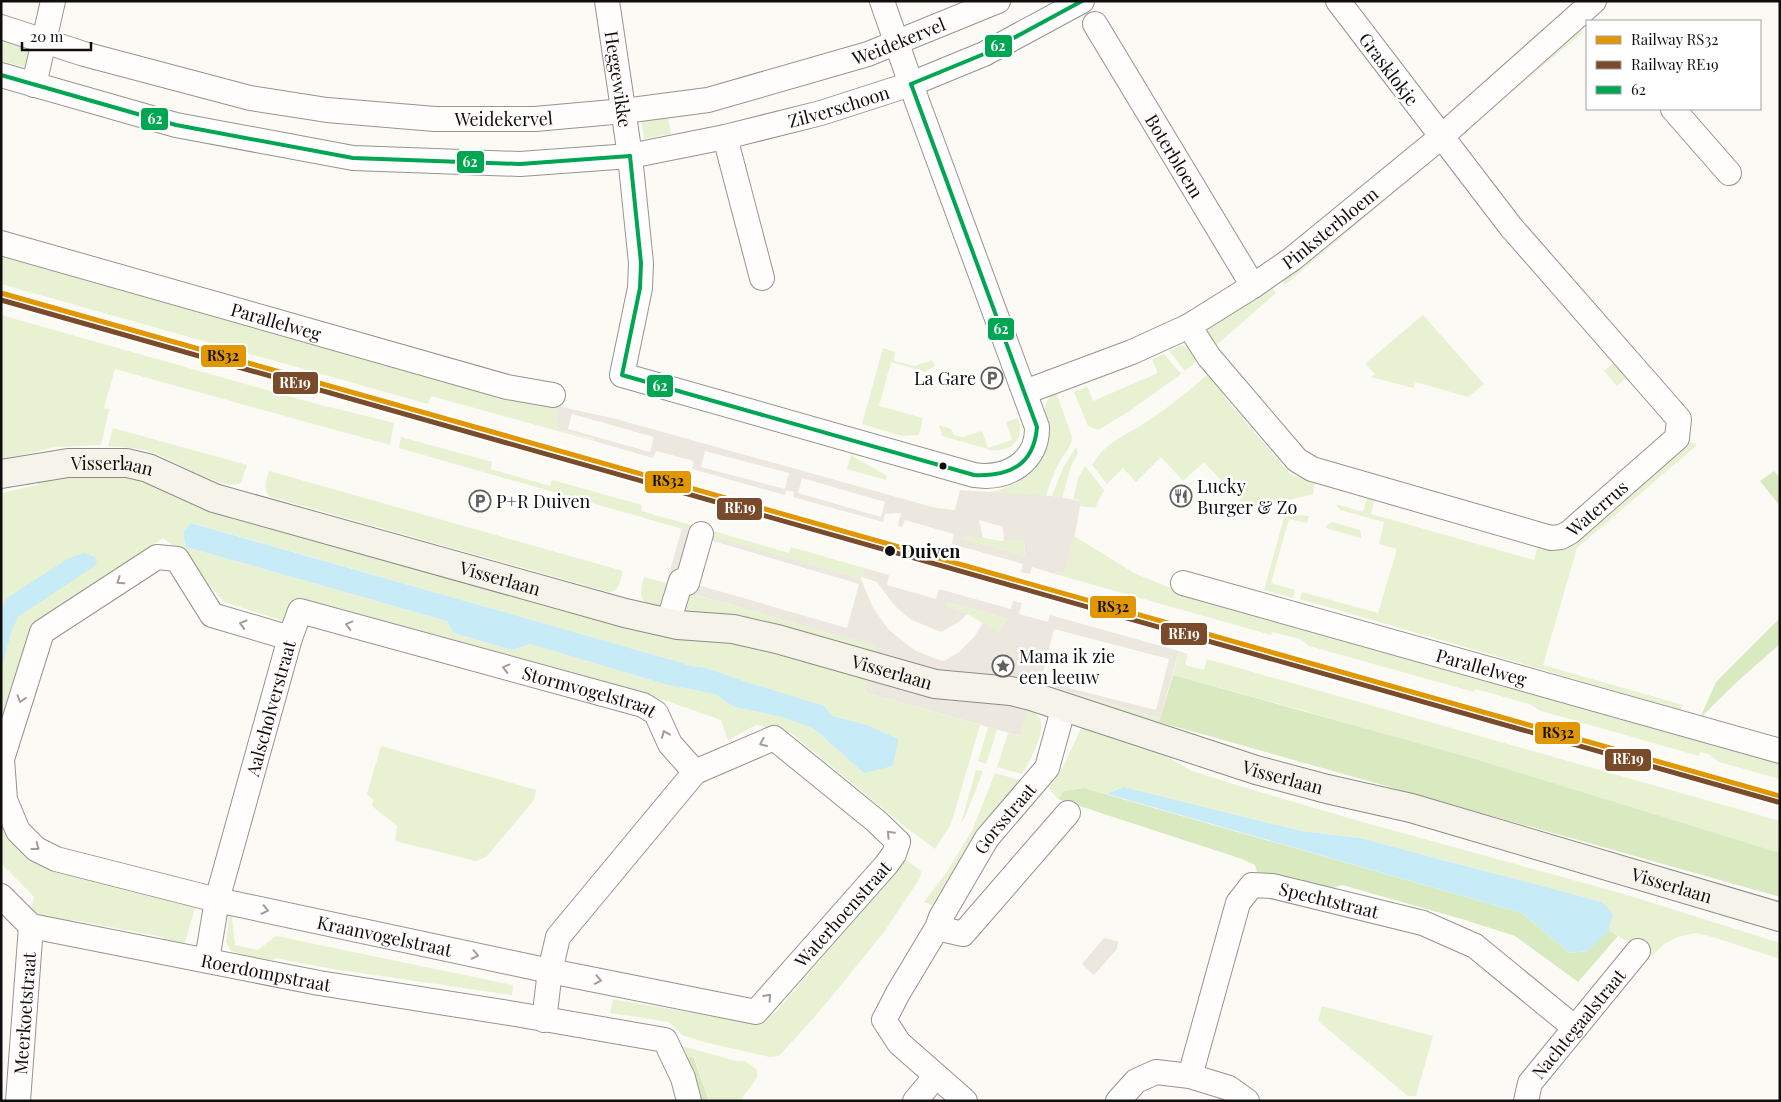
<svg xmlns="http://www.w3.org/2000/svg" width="1781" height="1102" font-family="'Playfair Display',serif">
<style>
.green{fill:#e8f2d2;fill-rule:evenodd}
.forest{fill:#d9eac0}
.plaza{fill:#ece8df;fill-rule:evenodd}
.water{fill:#c8ebf8}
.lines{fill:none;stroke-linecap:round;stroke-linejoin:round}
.street-casing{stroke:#959492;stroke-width:26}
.secondary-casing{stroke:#8c8b88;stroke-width:30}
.street{stroke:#fffefd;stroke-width:24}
.secondary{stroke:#f5f3ea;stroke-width:28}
.bus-1-casing{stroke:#fff;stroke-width:8}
.bus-1{stroke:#00a651;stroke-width:4}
.rail-1-casing{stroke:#fff;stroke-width:9}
.rail-2-casing{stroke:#fff;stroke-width:9}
.rail-1{stroke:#e09701;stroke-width:5}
.rail-2{stroke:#7a4b2a;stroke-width:5}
.oneway{stroke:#9f9e9d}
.bus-dot{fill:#0e0e0e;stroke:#fff;stroke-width:2}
.labels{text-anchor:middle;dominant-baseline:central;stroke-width:5;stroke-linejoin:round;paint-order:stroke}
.street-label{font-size:18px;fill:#0e0e0e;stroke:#fff}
.poi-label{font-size:18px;fill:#0e0e0e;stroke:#fff;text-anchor:start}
.stop-label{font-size:18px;font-weight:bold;fill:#0e0e0e;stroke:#fff;text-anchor:start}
.line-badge{stroke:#fff;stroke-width:2}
.badge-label{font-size:14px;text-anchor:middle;font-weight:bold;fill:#fff}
.pale-badge-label{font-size:14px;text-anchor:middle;font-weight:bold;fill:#111}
</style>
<rect width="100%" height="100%" fill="#fcfaf4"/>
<g class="green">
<path d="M1578,27L1583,32L1487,113L1483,108Z"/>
<path d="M1,37L32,45L25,67L1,61Z"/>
<path d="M667,111L671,134L644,139L641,116Z"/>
<path d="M1425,156L1430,162L1285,285L1279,278Z"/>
<path d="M1,251L488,389L558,406L556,423L558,429L595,440L594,441L431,396L428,404L1,284Z"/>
<path d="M1269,284L1276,293L1212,349L1206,335L1208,325Z"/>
<path d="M1,315L313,403L394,423L390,445L115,369L104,408L109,409L101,445L56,447L1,460Z"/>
<path d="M1423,315L1484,384L1468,397L1416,382L1413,388L1371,377L1375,374L1365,364Z"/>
<path d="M1181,345L1191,350L1199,359L1185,371L1169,351Z"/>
<path d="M883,348L895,352L894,361L915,366L932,360L935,366L925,372L891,362L879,406L923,418L919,435L902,436L862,424Z"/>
<path d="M1164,354L1181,374L1128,412L1098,430L1088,426L1074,392L1087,386L1093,401L1158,373L1152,359Z"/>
<path d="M1617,360L1630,374L1617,386L1604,371Z"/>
<path d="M1211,371L1223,385V396L1292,476L1313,479L1315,483L1313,494L1271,505L1245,506L1204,462L1183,481L1161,457L1136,482L1123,468L1107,484L1092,465C1108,439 1123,438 1146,422C1169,407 1191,390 1211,371Z"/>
<path d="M1056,392L1072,437C1072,447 1062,456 1058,465C1053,475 1049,485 1046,496L988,492C1016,488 1047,469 1049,437C1050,427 1043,417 1045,407C1046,400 1051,396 1056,392Z"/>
<path d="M1018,418C1026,440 1010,453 988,450V449L942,436L939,425L951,429L954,435L963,437L982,431L988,448L1012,440L1006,422Z"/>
<path d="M113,428L247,465L241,483C224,492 174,460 154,453C139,448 124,447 108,446Z"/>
<path d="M401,437L492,462L491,469L550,486L552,480L642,505L641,511L698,527L697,533L399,448Z"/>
<path d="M1692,442L1697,445L1577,548L1543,665L1683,705L1681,710L1300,599L1302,592L1378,613L1397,549L1379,544L1384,522L1340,510L1336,504L1363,512L1368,495L1375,497L1371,514L1534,560L1539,542L1685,443Z"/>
<path d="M1076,447L1078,453L1071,466L1062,498L1052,496L1063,468Z"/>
<path d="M851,455L887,476L886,480L847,469Z"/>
<path d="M1085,466L1104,490L1095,508L1080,506L1081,501L1073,499L1078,478Z"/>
<path d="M269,471L623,571C620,581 620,591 609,592L271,497C262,491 266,481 269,471Z"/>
<path d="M86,472L128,474L868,676L864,692L980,725L951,824L935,849L904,826L791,733L756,725L728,740L721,720L667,701L303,600L287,622L224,602L182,553L163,538L35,627L1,749V493L38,485L37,479ZM192,523L679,662L691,666L706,668L756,685L831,716L867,725L864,773L814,729L796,722L782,717L734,707L715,694L668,685L530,644L512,650L454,633L447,621L186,547L183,532Z"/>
<path d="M1285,514L1309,516L1307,523L1289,519L1271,583L1295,590L1293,598L1264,590Z"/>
<path d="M1332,522L1360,530L1361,535V538L1326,528L1327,525Z"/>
<path d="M706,529L789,553L791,547L864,568L861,579L704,535Z"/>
<path d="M966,534L1000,541L1024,540L1025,556L964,539Z"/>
<path d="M1074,536L1134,573L1166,586L1780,760V779L1719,762L1708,754L1700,752L1699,756L1541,711L1529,704L1476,689L1474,692L1309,646L1300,639L1272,632L1271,635L1055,574L1056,572L1064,574Z"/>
<path d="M644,577L666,583L667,581L676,583L668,609C644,602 636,605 644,577Z"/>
<path d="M681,591L877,646L874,657L673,617Z"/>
<path d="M948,602L1008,619L998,632L967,614L946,607Z"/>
<path d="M1179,651L1188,654L1185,665L1204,670L1207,659L1780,821V853L1305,711L1173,675Z"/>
<path d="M1034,682L1160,718L1159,722L1033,687Z"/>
<path d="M1026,710C1030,711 1034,712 1037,715C1050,727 1029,762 1022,774L997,767L1008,733L1020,736Z"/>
<path d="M988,727L997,730L986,764L978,761Z"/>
<path d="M1081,728L1107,733L1148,746L1192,771L1243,787L1359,821L1624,894L1780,943V959L1713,937L1695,933L1678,937L1664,944L1652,956L1608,930L1613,914L1601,902L1360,838L1302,831L1123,787L1107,794L1084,788L1064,791L1058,799L1049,789L1065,763Z"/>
<path d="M381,746L536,790L534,800L486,857L476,861L395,841L397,826L372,806L373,799L367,794Z"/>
<path d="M976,770L983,771L966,815L961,823Z"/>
<path d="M995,773L1023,781L936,907L924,902L946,873L972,831Z"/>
<path d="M1,826L44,863L196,905L184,945L167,948L163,937L73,920L65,929L31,910L34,897L1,863Z"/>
<path d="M906,860L921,871L920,878L884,932L819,1012L779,1056L770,1057L704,1042L682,1035L669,1022L610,1013L613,999L721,1018L765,1019L776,1012Z"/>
<path d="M229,916L232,917L235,945L258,950L276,936L513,985L512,995L333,969L275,958L272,960L244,956L231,951L226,942Z"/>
<path d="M1322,1006L1433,1036L1416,1096H1408L1318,1021Z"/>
<path d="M678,1045L736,1061H745L757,1070V1078L740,1101H709L694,1056L685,1059Z"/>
</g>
<g class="forest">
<path d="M1774,471L1780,478V506L1760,481Z"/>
<path d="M1780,618V644L1740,679L1700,718L1716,682Z"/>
<path d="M1173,675L1471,758L1780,853V897L1159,722Z"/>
<path d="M1084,788L1522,913L1569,953L1588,951L1608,930L1618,936L1578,982L1515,936L1465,920L1342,885L1323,891L1258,875L1255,865L1242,859L1058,799L1064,791Z"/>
<path d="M693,1056L709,1101H698L685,1059Z"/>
</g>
<g class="plaza">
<path d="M558,406L616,419L936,508L955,510L960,490L1052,496L1081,501L1076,529L1064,574L1056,572L1055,574L1032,567L1030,574L1021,572L1023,564L952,544L954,534L905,520L902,527L898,526L901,513L885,514L883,522L793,497L794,492L786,490L785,495L692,469L694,461L656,451L653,458L594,441V439L558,429L556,423ZM572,414L654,437L650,452L568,429ZM705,451L789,473L785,489L701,467ZM802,478L885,502L881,517L798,493ZM979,520L1003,527L1004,541L1024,540L1025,556L964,539L966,535L983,538Z"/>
<path d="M682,528L861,579L873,608L889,630L914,650L939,660L944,661L959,652L974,637L983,623L998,632L1008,619L948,602L947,607L967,614L960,621L941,632L912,620L905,615L894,605L877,582L862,577L864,568L889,575L887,585L936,599L939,589L1011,609L1013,601L1022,603L1019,614L1048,622L1050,615L1179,651L1160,718L1035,682L1020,736L864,692L876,646L682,591L675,583L667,581ZM703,538L859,584L847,628L691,583ZM1054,629L1169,659L1156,710L1041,681Z"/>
<path d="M1104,938L1118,941L1117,949L1094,975L1082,964Z"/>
</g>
<g class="water">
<path d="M191,523L679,662L691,666L706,668L756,685L824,706L832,716L867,725L898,739L893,766L864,773L814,729L796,722L782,717L734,707L715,694L668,685L530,644L512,650L454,633L447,621L186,547L183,532Z"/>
<path d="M84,553L95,557L97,563L93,567L19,616L12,629L1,670V610L7,598L69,558Z"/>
<path d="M1123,787L1302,831L1360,838L1602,902L1613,914L1608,932L1588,951L1569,953L1522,913L1107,794Z"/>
</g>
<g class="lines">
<g class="street-casing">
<g id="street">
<path id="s1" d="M607,1L630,156L641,263L640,288L622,375L974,475C1007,480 1038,462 1037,427L918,104L882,1"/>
<path id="s2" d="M1095,24L1253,286"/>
<path id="s3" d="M1,27L84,54L250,98L327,110L435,119H535L624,111L708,100L868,54L998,1"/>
<path id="s4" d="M1,75L176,125L353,158L520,164L630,156L725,137L821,113L911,84L984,54L1082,1"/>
<path d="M34,85L53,1"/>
<path d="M1673,109L1729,173"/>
<path d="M725,137L762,278"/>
<path id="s5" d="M1,243L507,387L553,395"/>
<path id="s6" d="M1189,326L1209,357L1297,460L1312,469L1551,538L1561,537L1570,532L1677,438L1679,419L1511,227L1338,1"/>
<path id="s7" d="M1025,392L1132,352L1189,326L1253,286L1292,259L1441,137L1594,1"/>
<path id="s8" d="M1183,583L1780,751"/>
<path d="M672,610L681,581L687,583L701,534"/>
<path id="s9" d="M290,638L212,615L177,559L157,557L42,632L2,759L5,800L18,831L36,849L56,859L217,900L550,971L756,1012L886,865L894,854L898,842L876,821L774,738L695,772L558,937L550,971L544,1020"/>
<path id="s10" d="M1,896L31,926L319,983L515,1014L665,1040L683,1078L689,1101"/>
<path d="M937,928L963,934L1068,813"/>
<path id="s11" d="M207,960L217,900L290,638L300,611L643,705L656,713L670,744L695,772"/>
<path id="s12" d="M1190,1076L1238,903L1252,885L1272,886L1423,923L1475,946L1575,1028"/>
<path id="s13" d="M18,1101L31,926"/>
<path d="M915,1101L936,1076"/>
<path id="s14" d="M965,1101L899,1043L884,1020L898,993L937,928L941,917L987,838L1047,768L1064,706"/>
<path d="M1118,1101L1136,1081L1156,1072L1190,1076L1229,1088L1247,1101"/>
<path id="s15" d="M1526,1101L1530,1083L1638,951"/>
</g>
</g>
<g class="secondary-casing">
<g id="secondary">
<path id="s16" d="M1,474L68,463H127L148,468L214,498L625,613L678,625L733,629L777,639L935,684L1011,691L1031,696L1256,770L1327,789L1411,808L1780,917"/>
</g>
</g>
<use href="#street" class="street"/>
<use href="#secondary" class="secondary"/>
<g class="bus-1-casing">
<g id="bus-1">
<path d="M1,75L176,125L353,158L520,164L630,156"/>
<path d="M911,84L984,54L1082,1"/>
<path d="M630,156L641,263L640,288L622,375L974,475C1010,477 1034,465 1037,427L911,84"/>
</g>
</g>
<use href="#bus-1" class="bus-1"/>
<g class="rail-1-casing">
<path id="rail-1" d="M1,293L1780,796"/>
</g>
<g class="rail-2-casing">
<path id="rail-2" d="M1,300L1778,802"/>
</g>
<use href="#rail-1" class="rail-1"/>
<use href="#rail-2" class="rail-2"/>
</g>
<defs><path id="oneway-chevron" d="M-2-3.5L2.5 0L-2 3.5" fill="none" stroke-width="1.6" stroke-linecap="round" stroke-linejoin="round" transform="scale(1.25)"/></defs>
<g class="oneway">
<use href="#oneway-chevron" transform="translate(120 581) rotate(147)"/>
<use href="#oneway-chevron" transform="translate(243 624) rotate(-164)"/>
<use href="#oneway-chevron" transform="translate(349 625) rotate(-165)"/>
<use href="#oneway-chevron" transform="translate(506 668) rotate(-165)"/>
<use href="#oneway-chevron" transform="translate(21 699) rotate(107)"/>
<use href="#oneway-chevron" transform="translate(665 734) rotate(-113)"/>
<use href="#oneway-chevron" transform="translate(763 743) rotate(157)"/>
<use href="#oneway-chevron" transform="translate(890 834) rotate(-134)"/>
<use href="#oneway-chevron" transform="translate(36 847) rotate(37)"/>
<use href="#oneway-chevron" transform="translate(265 910) rotate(12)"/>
<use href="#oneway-chevron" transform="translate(475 955) rotate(12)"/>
<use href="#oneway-chevron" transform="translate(598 980) rotate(11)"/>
<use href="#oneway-chevron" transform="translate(768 997) rotate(-48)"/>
</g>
<defs>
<g id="parking-ring" transform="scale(1.125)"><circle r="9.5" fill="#fff" stroke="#61615e" stroke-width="1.5"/><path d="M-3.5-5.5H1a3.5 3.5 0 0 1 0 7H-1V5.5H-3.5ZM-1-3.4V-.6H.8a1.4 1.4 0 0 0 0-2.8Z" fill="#61615e"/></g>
<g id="restaurant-ring" transform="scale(1.125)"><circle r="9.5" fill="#fff" stroke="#61615e" stroke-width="1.5"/><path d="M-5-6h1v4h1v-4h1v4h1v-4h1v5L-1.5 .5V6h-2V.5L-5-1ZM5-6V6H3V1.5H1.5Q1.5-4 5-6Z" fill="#61615e"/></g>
<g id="sight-ring" transform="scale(1.125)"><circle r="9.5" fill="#fff" stroke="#61615e" stroke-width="1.5"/><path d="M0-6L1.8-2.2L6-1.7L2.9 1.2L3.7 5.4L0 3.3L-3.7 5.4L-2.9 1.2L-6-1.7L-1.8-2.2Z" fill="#61615e"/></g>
</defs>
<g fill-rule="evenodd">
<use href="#parking-ring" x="992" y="378"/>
<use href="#restaurant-ring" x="1181" y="496"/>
<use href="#parking-ring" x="480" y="501"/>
<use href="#sight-ring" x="1003" y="666"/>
</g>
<g class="bus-dot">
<circle cx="943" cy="466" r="4.5"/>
<circle cx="890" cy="551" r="6"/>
</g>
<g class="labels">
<g class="street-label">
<text stroke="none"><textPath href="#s3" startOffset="919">Weidekervel</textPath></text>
<text transform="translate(1389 69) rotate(53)">Grasklokje</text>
<text stroke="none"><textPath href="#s1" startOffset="79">Heggewikke</textPath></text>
<text stroke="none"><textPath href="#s4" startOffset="854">Zilverschoon</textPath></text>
<text stroke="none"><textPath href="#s3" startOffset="514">Weidekervel</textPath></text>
<text stroke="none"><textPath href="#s2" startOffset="154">Boterbloem</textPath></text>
<text stroke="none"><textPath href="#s7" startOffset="349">Pinksterbloem</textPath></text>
<text stroke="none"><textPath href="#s5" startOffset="286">Parallelweg</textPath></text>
<text stroke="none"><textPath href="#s16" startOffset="112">Visserlaan</textPath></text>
<text stroke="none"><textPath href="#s6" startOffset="495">Waterrus</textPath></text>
<text stroke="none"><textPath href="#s16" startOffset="518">Visserlaan</textPath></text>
<text stroke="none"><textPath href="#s8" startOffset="310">Parallelweg</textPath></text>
<text stroke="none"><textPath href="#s16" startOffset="922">Visserlaan</textPath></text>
<text stroke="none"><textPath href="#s11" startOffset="662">Stormvogelstraat</textPath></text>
<text stroke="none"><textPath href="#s11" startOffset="260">Aalscholverstraat</textPath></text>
<text stroke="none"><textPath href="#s16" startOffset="1328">Visserlaan</textPath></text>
<text stroke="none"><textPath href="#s14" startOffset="351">Gorsstraat</textPath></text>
<text stroke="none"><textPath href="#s16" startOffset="1732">Visserlaan</textPath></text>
<text stroke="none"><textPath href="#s12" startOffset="281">Spechtstraat</textPath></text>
<text stroke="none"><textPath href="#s9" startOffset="1408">Waterhoenstraat</textPath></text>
<text stroke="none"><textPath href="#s9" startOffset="898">Kraanvogelstraat</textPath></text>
<text stroke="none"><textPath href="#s10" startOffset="282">Roerdompstraat</textPath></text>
<text stroke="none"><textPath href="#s13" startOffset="88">Meerkoetstraat</textPath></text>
<text stroke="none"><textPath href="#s15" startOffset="95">Nachtegaalstraat</textPath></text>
</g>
<g class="poi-label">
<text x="976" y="378" text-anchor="end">La Gare</text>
<text x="1197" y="486">Lucky<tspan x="1197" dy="21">Burger &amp; Zo</tspan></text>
<text x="496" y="501">P+R Duiven</text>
<text x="1019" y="656">Mama ik zie<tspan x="1019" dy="21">een leeuw</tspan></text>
</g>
<g class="stop-label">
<text x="901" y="551">Duiven</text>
</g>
</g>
<g class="line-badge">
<rect x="984" y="34" width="29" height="24" rx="5" fill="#00a651"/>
<rect x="140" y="107" width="29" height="24" rx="5" fill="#00a651"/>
<rect x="456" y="150" width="29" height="24" rx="5" fill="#00a651"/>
<rect x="987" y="317" width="28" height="24" rx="5" fill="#00a651"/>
<rect x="200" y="344" width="47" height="24" rx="5" fill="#e09701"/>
<rect x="272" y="371" width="47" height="24" rx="5" fill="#7a4b2a"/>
<rect x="646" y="374" width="28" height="24" rx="5" fill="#00a651"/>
<rect x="644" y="470" width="48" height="24" rx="5" fill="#e09701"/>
<rect x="716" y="497" width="47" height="24" rx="5" fill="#7a4b2a"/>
<rect x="1089" y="595" width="48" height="24" rx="5" fill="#e09701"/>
<rect x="1160" y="622" width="48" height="24" rx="5" fill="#7a4b2a"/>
<rect x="1534" y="721" width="47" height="24" rx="5" fill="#e09701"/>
<rect x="1604" y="748" width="48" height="24" rx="5" fill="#7a4b2a"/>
</g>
<g class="badge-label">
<text x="998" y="51">62</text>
<text x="155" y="124">62</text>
<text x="470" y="167">62</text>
<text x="1001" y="334">62</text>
<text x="295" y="388">RE19</text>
<text x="660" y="391">62</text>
<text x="740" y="513">RE19</text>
<text x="1184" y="639">RE19</text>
<text x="1628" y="764">RE19</text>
</g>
<g class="pale-badge-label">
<text x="223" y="361">RS32</text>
<text x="668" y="486">RS32</text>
<text x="1113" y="612">RS32</text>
<text x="1558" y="738">RS32</text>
</g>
<rect width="1781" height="1102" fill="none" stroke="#0e0e0e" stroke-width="5"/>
<rect x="1586" y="20" width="175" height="90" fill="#ffffff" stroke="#9f9f9f"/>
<rect x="1596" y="36" width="25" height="8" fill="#e09701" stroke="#9f9f9f"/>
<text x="1631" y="45" font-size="15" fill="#0e0e0e">Railway RS32</text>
<rect x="1596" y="61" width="25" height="8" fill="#7a4b2a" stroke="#9f9f9f"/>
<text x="1631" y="70" font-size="15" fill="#0e0e0e">Railway RE19</text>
<rect x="1596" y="86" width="25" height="8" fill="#00a651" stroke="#9f9f9f"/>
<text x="1631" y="95" font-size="15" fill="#0e0e0e">62</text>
<path d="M22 42v8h69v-8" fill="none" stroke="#0e0e0e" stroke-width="2.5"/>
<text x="30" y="42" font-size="15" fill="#0e0e0e" stroke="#ffffff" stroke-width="4" paint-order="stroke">20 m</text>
</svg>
